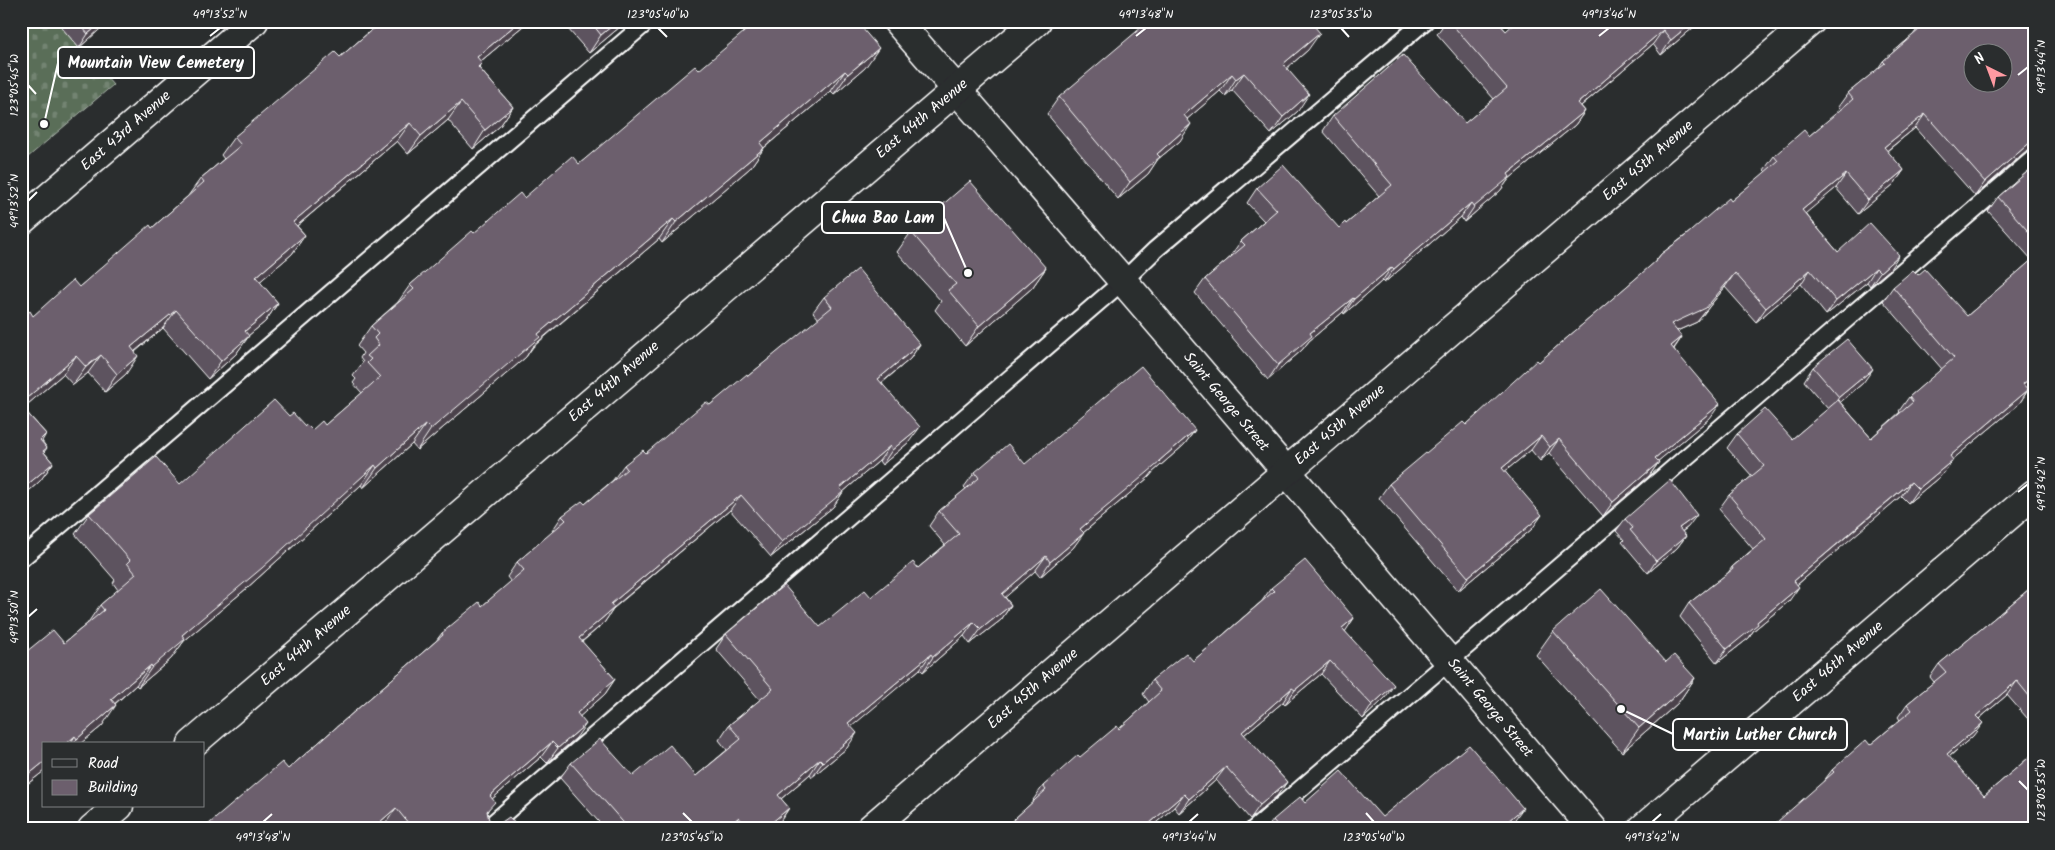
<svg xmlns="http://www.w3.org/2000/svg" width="2055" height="850" font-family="Kalam,sans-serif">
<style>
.cemetery{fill:url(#cemetery-stones);stroke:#acb6ac}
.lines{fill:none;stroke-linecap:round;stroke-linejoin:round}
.lane-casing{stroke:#fff;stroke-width:20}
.street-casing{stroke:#fff;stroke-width:31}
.lane{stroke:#2a2d2e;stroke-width:16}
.street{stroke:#2a2d2e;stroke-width:28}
.wall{fill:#5d525e;stroke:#fff}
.shaded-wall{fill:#4c424c;stroke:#fff}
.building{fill:#6c5f6d;stroke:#fff;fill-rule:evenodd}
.ticks{fill:none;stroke:#fff;stroke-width:2}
.labels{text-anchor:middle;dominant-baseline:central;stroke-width:4;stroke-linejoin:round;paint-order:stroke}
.street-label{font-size:15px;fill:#fff;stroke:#2a2d2e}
.leader{fill:none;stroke:#fff;stroke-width:2}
.callout-dot{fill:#fff;stroke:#2a2d2e;stroke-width:2}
.callout{fill:#2a2d2e;stroke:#fff;stroke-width:2}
.callout-label{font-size:16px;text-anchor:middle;font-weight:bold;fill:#fff}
.neatline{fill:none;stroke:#fff;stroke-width:2}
.ticks-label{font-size:12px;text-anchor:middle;fill:#fff}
</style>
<defs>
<pattern id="cemetery-stones" width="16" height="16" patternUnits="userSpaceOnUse" patternTransform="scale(1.25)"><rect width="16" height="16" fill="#5a6e59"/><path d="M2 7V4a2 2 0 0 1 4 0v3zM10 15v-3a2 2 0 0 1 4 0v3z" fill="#738472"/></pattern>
</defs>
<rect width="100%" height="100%" fill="#2a2d2e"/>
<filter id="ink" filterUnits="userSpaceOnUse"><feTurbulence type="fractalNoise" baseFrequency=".02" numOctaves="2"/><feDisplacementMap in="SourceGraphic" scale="10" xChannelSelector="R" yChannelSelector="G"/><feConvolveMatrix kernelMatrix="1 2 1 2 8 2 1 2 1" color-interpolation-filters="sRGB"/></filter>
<g filter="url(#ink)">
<path class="cemetery" d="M21,21H57L113,85L21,163Z"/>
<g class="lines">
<g class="lane-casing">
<g id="lane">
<path d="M21,559L648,21"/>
<path d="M486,829L1123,281L1155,250L1425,21"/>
<path d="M1254,829L2034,158"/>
</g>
</g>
<g class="street-casing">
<g id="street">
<path d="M897,21L1123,281L1593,829"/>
<path d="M21,221L254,21"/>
<path d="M192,744L1037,21"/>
<path d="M92,829L119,806"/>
<path d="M870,829L1811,21"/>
<path d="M1642,829L2034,494"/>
</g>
</g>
<use href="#lane" class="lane"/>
<use href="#street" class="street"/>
</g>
<g class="wall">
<path d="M56,21H109L79,48Z"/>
<path d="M382,21H529L481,61L479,68L513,107L500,126L473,149L448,120L408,154L397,141L297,226L305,235L292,254L259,282L278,303L265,322L249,335L236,354L208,379L163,328L135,352L126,374L105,392L88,373L73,385L63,374L23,408L46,434L42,441L47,448L44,452L53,463L40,481L21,498V318L33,316L79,287L152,228L188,196L201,178L224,159L221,155L234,137L340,57Z"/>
<path d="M561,21H627L589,53Z"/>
<path d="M1446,21H1497L1506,31L1701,21L1661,55L1653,44L1581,106L1585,111L1575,125L1509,179L1500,191L1464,222L1461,217L1384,283L1382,281L1344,314L1343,312L1309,341L1302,350L1268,380L1195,293L1205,279L1232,256L1231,255L1241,241L1264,221L1247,203L1257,188L1339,228L1346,224L1379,196L1323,131L1333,116L1465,123L1494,99L1437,34Z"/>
<path d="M2034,23L2031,27L2033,148L2027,150L1975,196L1915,128L1887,151L1904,170L1894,184L1858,214L1836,188L1805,213L1838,252L1890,269L1870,286L1867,282L1826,315L1801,284L1756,322L1725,287L1697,322L1677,331L1682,337L1674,349L1710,418L1658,461L1659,462L1649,476L1603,516L1549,453L1540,461L1531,450L1505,471L1532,529L1458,591L1379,498L1389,484L1466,425L1654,263L1661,254L1731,201L1766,172L1764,170L1774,156L1809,136L1841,110L1838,107L1848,93L1877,70L1883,61L1913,35L1919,27Z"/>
<path d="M793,30L865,68L834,94L831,91L764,148L750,168L662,243L659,239L533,347L526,357L417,450L412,444L363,488L361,485L247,588L184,641L171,659L138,687L136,685L115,704L102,726L80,744H44V771L21,789V656L64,643L87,624L100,605L118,590L113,583L115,580L75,534L89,514L180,484L289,416L312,430L325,425L362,393L353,383L356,379L353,376L363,362L360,358L363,353L357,346L371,326L398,302L410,285L474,233L524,198L579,164L699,70Z"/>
<path d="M1308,50L1287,68L1298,111L1271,134L1232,90L1225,96L1220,91L1187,119L1180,141L1158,159L1148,174L1118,199L1047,114L1059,97Z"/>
<path d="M2034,166V380L2026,387L2028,390L2019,404L1953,459L1943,474L1908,503L1901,496L1860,530L1797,585L1789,601L1753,631L1749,638L1717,663L1680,617L1689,603L1728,573L1732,567L1753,549L1719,509L1729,495L1752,476L1727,448L1737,434L1792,439L1828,409L1804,381L1813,367L1863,383L1840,402L1871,438L1900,412L1899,411L1909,397L1942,369L1883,301L1893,287L1918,275L1967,316L2032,260L1988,211L1998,197Z"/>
<path d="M911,232L1046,268L1032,288L965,346L935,310L941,301L897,252Z"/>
<path d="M824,297L920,344L910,359L882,383L909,442L882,465L879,461L843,492L833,507L771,557L730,510L614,608L604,623L582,642L615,679L605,694L580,716L576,738L547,763L541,757L492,799L487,813L489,820L494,824L520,829H390L386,823L379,829H203L288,769L436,641L442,633L482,606L511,582L507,577L517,562L553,532L552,531L562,516L585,504L613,480L624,465L646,453L748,376L819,319L813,312Z"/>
<path d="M1195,430L1184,445L1153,472L1149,477L1083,533L1073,548L1040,577L1035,571L1005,597L1011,605L1001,620L970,644L964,636L923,672L920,669L851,726L847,748L812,777L810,774L781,799L789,808L779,823L772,829H605L560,778L571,763L633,776H696L727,750L719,740L729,725L760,700L716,649L726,634L820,627L871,597L918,568L945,545L929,526L939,511L966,489L964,487L975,472L1025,464Z"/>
<path d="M1625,519L1688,527L1682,532L1686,536L1677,548L1648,573L1622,542L1624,540L1616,531Z"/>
<path d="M2034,585V726L2007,695L1979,719L1973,736L1949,757L1984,796L2034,753V818L2032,819L1823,782L1832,770L1870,745L1900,720L1898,717L1907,704L1934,682L1930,677L1939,664Z"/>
<path d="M1271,588L1354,618L1345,631L1385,698L1363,719L1321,674L1285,704L1283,702L1244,735L1287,782L1277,796L1250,819L1216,780L1179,813L1174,807L1149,829H1003L1034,801L1033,800L1043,786L1119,729L1149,702L1143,694L1152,680L1193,661L1262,601Z"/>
<path d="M1553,631L1666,662L1695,678L1678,703L1622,752L1536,655Z"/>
<path d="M1305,803L1382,817L1513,822L1505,829H1267L1273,820Z"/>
</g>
<g class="shaded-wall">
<path d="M103,21H109L79,48L88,34Z"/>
<path d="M520,21H529L464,75L477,57Z"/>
<path d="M618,21H627L589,53L601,35Z"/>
<path d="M1694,21H1701L1661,55L1671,40Z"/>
<path d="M2032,21H2034V23L2029,30V24Z"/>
<path d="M1663,30L1653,44L1568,117L1578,103Z"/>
<path d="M1320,33L1308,50L1272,81L1283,64Z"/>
<path d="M879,48L865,68L834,94L848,74Z"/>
<path d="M845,71L831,91L746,163L760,143Z"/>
<path d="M1244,73L1232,90L1225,96L1236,79Z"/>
<path d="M1232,74L1220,91L1172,132L1184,115Z"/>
<path d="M1309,94L1298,111L1271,134L1283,117Z"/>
<path d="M461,102L448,120L408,154L421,136Z"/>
<path d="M513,107L500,126L473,149L485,130Z"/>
<path d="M1585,111L1575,125L1509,179L1500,191L1464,222L1474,207L1508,174Z"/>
<path d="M1925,114L1915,128L1874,161L1884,147Z"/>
<path d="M410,123L397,141L280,240L293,222Z"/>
<path d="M1191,124L1180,141L1158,159L1148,174L1118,199L1130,182L1157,154Z"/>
<path d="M2034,139V149L2033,148L2027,150L1975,196L1985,182Z"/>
<path d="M764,148L750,168L662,243L676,222Z"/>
<path d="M1904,170L1894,184L1858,214L1868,200Z"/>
<path d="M1846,174L1836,188L1793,224L1802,210Z"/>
<path d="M1471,203L1461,217L1384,283L1394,269Z"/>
<path d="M673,219L659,239L532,347L526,357L417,450L431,429L538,334Z"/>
<path d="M305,235L292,254L243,296L256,277Z"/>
<path d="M1899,255L1890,269L1870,286L1880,272Z"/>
<path d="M1392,267L1382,281L1344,314L1354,299Z"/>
<path d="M1046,268L1032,288L965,346L979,326Z"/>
<path d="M1876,268L1867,282L1826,315L1836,301Z"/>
<path d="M1810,270L1801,284L1756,322L1766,308Z"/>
<path d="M1735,273L1725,287L1697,322L1661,338L1671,324Z"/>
<path d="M1353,298L1343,312L1309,341L1302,350L1268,380L1278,365L1310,333Z"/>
<path d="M278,303L265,322L232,349L245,331Z"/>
<path d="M176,310L163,328L118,365L131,347Z"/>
<path d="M249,336L236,354L208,379L221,361Z"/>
<path d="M1682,337L1672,351L1671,346Z"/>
<path d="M920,344L910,359L868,394L878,379Z"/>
<path d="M101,355L88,373L73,385L86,367Z"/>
<path d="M76,356L63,374L21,410V403Z"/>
<path d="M138,356L126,374L105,392L117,374Z"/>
<path d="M1873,369L1863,383L1830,411L1839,397Z"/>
<path d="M2034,375V381L2013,398L2023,384Z"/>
<path d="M2028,390L2019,404L1940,470L1950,456Z"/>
<path d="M1720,404L1710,418L1645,472L1655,458Z"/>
<path d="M426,424L412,444L363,488L377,468Z"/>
<path d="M920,427L909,442L882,465L892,450Z"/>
<path d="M1195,430L1184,445L1153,472L1149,477L1070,544L1080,529Z"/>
<path d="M1541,436L1531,450L1492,482L1502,468Z"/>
<path d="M1559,439L1549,453L1540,461L1550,447Z"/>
<path d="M890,446L879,461L843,492L833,507L771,557L782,542L840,488Z"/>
<path d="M1953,460L1943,474L1908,503L1918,489Z"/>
<path d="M1659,462L1649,476L1603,516L1613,502Z"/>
<path d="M53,463L40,481L21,498V490Z"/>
<path d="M375,465L361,485L247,588L184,641L171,659L138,687L152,667L182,635Z"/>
<path d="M1911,482L1901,496L1785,595L1794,581Z"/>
<path d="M741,495L730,510L600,619L611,604Z"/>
<path d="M1542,515L1532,529L1458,591L1468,577Z"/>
<path d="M1697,515L1688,527L1670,540L1679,528Z"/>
<path d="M1084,533L1073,548L1040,577L1050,562Z"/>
<path d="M1686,536L1677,548L1648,573L1656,561Z"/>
<path d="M1046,556L1035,571L992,609L1002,594Z"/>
<path d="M1799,587L1789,601L1753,631L1749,638L1717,663L1727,649L1757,622Z"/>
<path d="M1011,605L1001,620L970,644L981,629Z"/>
<path d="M614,608L604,623L568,653L579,638Z"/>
<path d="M1354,618L1345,632L1342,628Z"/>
<path d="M974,622L964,636L923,672L933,657Z"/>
<path d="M931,654L920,669L838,738L848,723Z"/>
<path d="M1330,661L1321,674L1285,704L1295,690Z"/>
<path d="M151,665L136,685L97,719L111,699Z"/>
<path d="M1695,678L1678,703L1622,752L1639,728Z"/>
<path d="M615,679L605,694L567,728L577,713Z"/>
<path d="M2017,681L2007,695L1967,729L1976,716Z"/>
<path d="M1394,685L1385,698L1363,719L1372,705Z"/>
<path d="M1292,688L1283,702L1232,745L1242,732Z"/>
<path d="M116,705L102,726L80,744H73L77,739Z"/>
<path d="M1983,723L1973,736L1937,767L1947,754Z"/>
<path d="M586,724L576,738L547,763L558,748Z"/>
<path d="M857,733L847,748L812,777L823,762Z"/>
<path d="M75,736L70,744H66Z"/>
<path d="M552,742L541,757L492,799L479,811L490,796L503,784Z"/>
<path d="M820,759L810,774L768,810L778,795Z"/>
<path d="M44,762V771L21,789V782L22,780Z"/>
<path d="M1226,767L1216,780L1179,813L1189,799Z"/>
<path d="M1287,782L1277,796L1250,819L1260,805Z"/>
<path d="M1184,794L1174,807L1149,829H1143Z"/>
<path d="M396,808L386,823L379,829H372Z"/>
<path d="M789,808L779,823L772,829H764Z"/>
<path d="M1523,808L1513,822L1505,829H1499Z"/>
<path d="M2034,811V818L2027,820Z"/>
<path d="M739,817L730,829H725Z"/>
</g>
<g class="building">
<path d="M77,21H103L88,34Z"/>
<path d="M382,21H520L477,57L482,63L478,67L513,107L485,130L461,102L421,136L410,123L293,222L305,235L256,277L278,303L245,331L249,336L221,361L176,310L131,347L138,356L117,374L101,355L86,367L76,356L21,403V318L30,311L33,316L73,280L79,287L150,225L152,228L204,182L201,178L241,145L234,137L335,52L340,57Z"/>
<path d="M590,21H618L601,35Z"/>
<path d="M757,21H786L793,30L803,21H856L879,48L848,74L845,71L760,143L764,148L676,222L673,219L538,334L540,337L431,429L426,424L377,468L375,465L262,568L182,635L185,639L152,667L151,665L111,699L116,705L77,739L75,736L66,744H44V762L22,780L21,779V656L53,630L64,643L104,610L100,605L136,574L127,563L130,560L89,514L156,457L180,484L274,400L289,416L293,413L305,426L307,425L312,430L322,421L325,425L380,377L367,363L371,359L367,356L379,345L374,338L378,334L371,326L414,289L410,285L472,231L474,233L520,193L524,198L572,156L579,164L695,66L699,70Z"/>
<path d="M1149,21H1310L1320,33L1283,64L1309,94L1283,117L1244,73L1236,79L1232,74L1184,115L1191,124L1157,154L1160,157L1130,182L1059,97Z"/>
<path d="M1449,21H1497L1506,31L1517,21H1694L1671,40L1663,30L1578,103L1585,111L1508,174L1510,177L1474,207L1471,203L1394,269L1392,267L1354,299L1353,298L1310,333L1312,336L1278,365L1205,279L1245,245L1241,241L1277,210L1257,188L1283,165L1339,228L1345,222L1346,224L1392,185L1333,116L1403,55L1465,123L1507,88Z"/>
<path d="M1926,21H2032L2029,24L2034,30V139L1985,182L1925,114L1884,147L1904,170L1868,200L1846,174L1802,210L1838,252L1870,223L1899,255L1880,272L1876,268L1836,301L1810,270L1766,308L1735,273L1706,308L1671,324L1682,337L1671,346L1720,404L1655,458L1659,462L1613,502L1559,439L1550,447L1541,436L1502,468L1542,515L1468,577L1389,484L1463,422L1466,425L1537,360L1539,362L1656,261L1661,254L1684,237L1729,198L1731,201L1778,161L1774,156L1804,130L1809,136L1853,99L1848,93L1885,63L1883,61L1920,29L1919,27ZM1972,52H2002V82H1972Z"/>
<path d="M2034,166V238L1998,197Z"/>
<path d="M970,181L1046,268L979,326L948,290L956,284L911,232Z"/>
<path d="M2034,258V375L2023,384L2028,390L1950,456L1953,460L1918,489L1911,482L1870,516L1794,581L1799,587L1757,622L1758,624L1727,649L1689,603L1733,569L1732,567L1766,539L1729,495L1764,466L1737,434L1765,409L1792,439L1838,400L1871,438L1913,402L1909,397L1954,358L1893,287L1913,270L1918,275L1925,269L1967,316Z"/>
<path d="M858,269L920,344L878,379L920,427L892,450L890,446L840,488L843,492L782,542L741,495L611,604L614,608L579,638L615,679L577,713L586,724L558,748L552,742L503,784L490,796L495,802L487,811L489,820L494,824H499L509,817L520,829H413L396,808L372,829H203L282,762L288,769L443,635L442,633L479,602L482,606L524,570L517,562L566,520L562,516L582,501L585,504L627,469L624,465L643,450L646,453L706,402L710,405L747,374L748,376L832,307L824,297Z"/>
<path d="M1847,339L1873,369L1839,397L1813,367Z"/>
<path d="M1141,366L1195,430L1159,461L1160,462L1080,529L1084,533L1050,562L1046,556L1002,594L1011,605L981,629L974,622L933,657L931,654L848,723L857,733L823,762L820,759L778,795L789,808L764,829H748L739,817L725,829H629L571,763L600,739L633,776L670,745L696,776L741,739L729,725L773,689L726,634L784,585L820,627L865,590L871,597L913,562L918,568L959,534L939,511L979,478L975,472L1008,444L1025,464Z"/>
<path d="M21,406L46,434L40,440L47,448L43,451L53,463L21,490Z"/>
<path d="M1670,480L1697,515L1679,528L1686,536L1656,561L1630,530L1633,528L1625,519Z"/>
<path d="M1305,560L1354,618L1342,628L1394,685L1372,705L1330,661L1295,690L1292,688L1242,732L1287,782L1260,805L1226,767L1189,799L1184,794L1143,829H1003L1046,790L1043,786L1078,755L1080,757L1117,726L1119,729L1161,691L1152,680L1186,653L1193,661L1274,591L1271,588Z"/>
<path d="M2034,585V702L2017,681L1976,716L1983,723L1947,754L1984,796L2034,753V811L2031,815L2033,821L2034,822V829H1769L1834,772L1832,770L1866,740L1870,745L1912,710L1907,704L1946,672L1939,664Z"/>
<path d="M1601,589L1666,662L1674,655L1695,678L1639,728L1553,631Z"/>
<path d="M1469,745L1523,808L1499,829H1275L1278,826L1273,820L1300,797L1305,803L1341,771L1382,817Z"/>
</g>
</g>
<path class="ticks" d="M658,28L667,37M1341,28L1349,37M210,36L220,28M1136,36L1146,28M1599,36L1609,28M2018,75L2028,67M28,85L36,94M28,201L37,192M2018,492L2028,484M28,617L37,609M2019,781L2028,790M683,813L692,822M1366,813L1374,822M263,822L272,814M1189,822L1198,814M1652,822L1661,814"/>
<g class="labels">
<g class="street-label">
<text transform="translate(922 119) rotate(-40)">East 44th Avenue</text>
<text transform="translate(126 131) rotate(-41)">East 43rd Avenue</text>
<text transform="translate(1648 161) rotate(-41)">East 45th Avenue</text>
<text transform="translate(614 382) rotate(-41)">East 44th Avenue</text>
<text transform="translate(1226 402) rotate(50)">Saint George Street</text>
<text transform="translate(1340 425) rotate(-41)">East 45th Avenue</text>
<text transform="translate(306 646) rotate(-41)">East 44th Avenue</text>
<text transform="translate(1838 662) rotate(-41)">East 46th Avenue</text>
<text transform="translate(1033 689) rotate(-41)">East 45th Avenue</text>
<text transform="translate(1490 708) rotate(50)">Saint George Street</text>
</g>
</g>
<path class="leader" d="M44 124L58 63M968 273L944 218M1621 709L1673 734"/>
<g class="callout-dot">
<circle cx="44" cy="124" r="5"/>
<circle cx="968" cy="273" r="5"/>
<circle cx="1621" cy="709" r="5"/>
</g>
<g class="callout">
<rect x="58" y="47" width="196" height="31" rx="5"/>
<rect x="822" y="202" width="122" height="31" rx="5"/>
<rect x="1673" y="719" width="174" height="31" rx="5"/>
</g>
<g class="callout-label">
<text x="156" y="68">Mountain View Cemetery</text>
<text x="883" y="223">Chua Bao Lam</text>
<text x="1760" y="740">Martin Luther Church</text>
</g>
<rect width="2055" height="850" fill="none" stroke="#2a2d2e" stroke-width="55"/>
<rect x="42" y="742" width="162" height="65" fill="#2a2d2e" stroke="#7f8182"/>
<rect x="52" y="759" width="25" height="8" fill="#2a2d2e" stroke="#7f8182"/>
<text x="88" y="768" font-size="15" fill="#ffffff">Road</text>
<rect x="52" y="780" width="25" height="15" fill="#6c5f6d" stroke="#7f8182"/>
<text x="88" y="792" font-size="15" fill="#ffffff">Building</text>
<g transform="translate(1988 68) rotate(318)"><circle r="24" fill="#2a2d2e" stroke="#7f8182"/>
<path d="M0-4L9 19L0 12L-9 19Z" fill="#ff9aa2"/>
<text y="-8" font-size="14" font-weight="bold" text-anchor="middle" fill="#ffffff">N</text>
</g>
<rect x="28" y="28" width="2000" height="794" class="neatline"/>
<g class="ticks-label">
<text x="220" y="18">49°13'52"N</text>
<text x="658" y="18">123°05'40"W</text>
<text x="1146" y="18">49°13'48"N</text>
<text x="1341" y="18">123°05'35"W</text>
<text x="1609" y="18">49°13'46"N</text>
<text transform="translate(2041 67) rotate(-90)" y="4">49°13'44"N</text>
<text transform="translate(14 85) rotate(-90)" y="4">123°05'45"W</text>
<text transform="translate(14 201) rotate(-90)" y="4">49°13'52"N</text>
<text transform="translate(2041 484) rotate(-90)" y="4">49°13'42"N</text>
<text transform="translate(14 617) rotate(-90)" y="4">49°13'50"N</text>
<text transform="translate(2041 790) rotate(-90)" y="4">123°05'35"W</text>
<text x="263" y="841">49°13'48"N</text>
<text x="692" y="841">123°05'45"W</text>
<text x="1189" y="841">49°13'44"N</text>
<text x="1374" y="841">123°05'40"W</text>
<text x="1652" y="841">49°13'42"N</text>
</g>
</svg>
